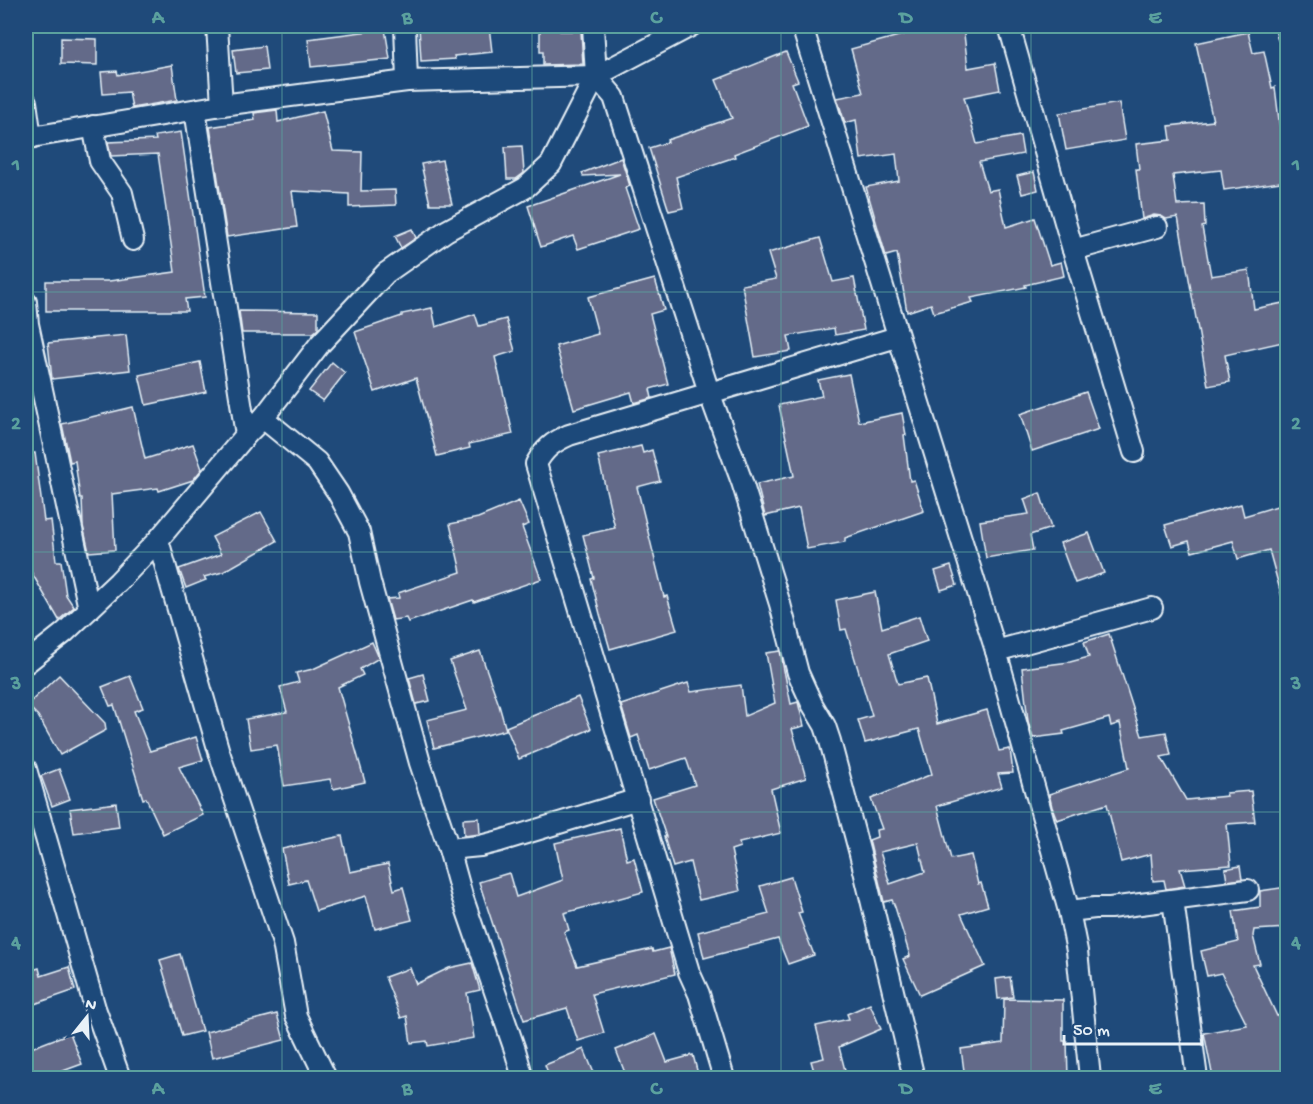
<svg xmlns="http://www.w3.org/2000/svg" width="1313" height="1104" font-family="'Gochi Hand',sans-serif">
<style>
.building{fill:#636b89;stroke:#e8f1f8;stroke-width:1.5;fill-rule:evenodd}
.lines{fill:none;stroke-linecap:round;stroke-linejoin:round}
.minor-casing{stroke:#e8f1f8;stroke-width:24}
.minor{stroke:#1f4a7a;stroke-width:20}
.grid{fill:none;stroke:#5ba19e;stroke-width:1.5;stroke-opacity:0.55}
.neatline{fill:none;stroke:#5ba19e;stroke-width:2}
.grid-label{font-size:20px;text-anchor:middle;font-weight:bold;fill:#5ba19e}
</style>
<rect width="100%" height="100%" fill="#1f4a7a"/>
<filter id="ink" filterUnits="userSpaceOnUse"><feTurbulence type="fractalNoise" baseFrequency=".0167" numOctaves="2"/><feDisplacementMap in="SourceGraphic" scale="12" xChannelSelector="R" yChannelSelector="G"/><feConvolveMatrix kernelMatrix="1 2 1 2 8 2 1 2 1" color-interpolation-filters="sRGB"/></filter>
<g filter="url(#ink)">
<g class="building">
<path d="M419,26H489L492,52L454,56L455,59L421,61Z"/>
<path d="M540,26H560V31H581L583,64L543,65V52H540Z"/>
<path d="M903,26H963L968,68L995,63L1000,90L964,97L977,144L1020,136L1023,154L979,162L988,191L998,189L1006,227L1035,218L1050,265L1061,262L1064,276L1025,285L1026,287L971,298L973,302L934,313L931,304L907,312L897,253L886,256L866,187L899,181L896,154L861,159L856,120L845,123L837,98L863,93L851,49L906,34Z"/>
<path d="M385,29L390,59L311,67L308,39Z"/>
<path d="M1248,32L1253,53L1264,51L1272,88L1275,87L1283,154H1287V181L1224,190L1221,170L1173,175L1177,205L1204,204L1205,226L1202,227L1211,276L1249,270L1254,309L1283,303L1287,324V341L1225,355L1230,382L1208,386L1178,217L1166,219L1161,216L1154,215L1142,219L1136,169H1139L1136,144L1171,140L1169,126L1213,121L1196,43Z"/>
<path d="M61,38L97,39V65L61,64Z"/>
<path d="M264,46L267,70L236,73L233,50Z"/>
<path d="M786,52L798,81L792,83L808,126L734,154L735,157L676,177L683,208L669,211L649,148L668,142L667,140L732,118L716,80Z"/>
<path d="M172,65L177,100L132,108L129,92L103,94L101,72L117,71L118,75Z"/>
<path d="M1119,103L1125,140L1066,150L1059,113Z"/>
<path d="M277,110L278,122L323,111L333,151L362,152L361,191L395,190L396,205L349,207V194L292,191L297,227L227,237L210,127L255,120L254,113Z"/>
<path d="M181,132L205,297L185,299L187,311H46V281H109L175,272L158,154L111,156L108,142L156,140L155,136Z"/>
<path d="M522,146L524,173L516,179H507L505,147Z"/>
<path d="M621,158L630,186L625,188L639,229L578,249L573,236L541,247L528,206L620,174L583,176L582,173Z"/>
<path d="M442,160L452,204H430L421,164Z"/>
<path d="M1034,172L1038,190L1022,194L1017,176Z"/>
<path d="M412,229L416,238L401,248L395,236Z"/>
<path d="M820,238L833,282L854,278L864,330L835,335L834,328L788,336L791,351L755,357L742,285L776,279L768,253Z"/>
<path d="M655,279L664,310L650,314L668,384L650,389L652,398L634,403L631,392L574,409L556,346L598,334L588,297Z"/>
<path d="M432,308L436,327L475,314L479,326L506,319L515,351L495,357L513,434L469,444L470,448L437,456L416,378L375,392L355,332L402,316V314Z"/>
<path d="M239,311L318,312V329L313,333H242Z"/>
<path d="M126,335L130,370L52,379L48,343Z"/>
<path d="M200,362L206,392L146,405L139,375Z"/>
<path d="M332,362L345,373L323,401L309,391Z"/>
<path d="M849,374L859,422L902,413L906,435H904L910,481L914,480L924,511L845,538V542L807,549L799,508L765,516L757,484L794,476L779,405L822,396L818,380Z"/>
<path d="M1086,392L1099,429L1032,451L1020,414Z"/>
<path d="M133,407L145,459L193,444L202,469L193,480L159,491L158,488L112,494L115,550L89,552L83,526L82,498H80L75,461L70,462L62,424Z"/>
<path d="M641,446L643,453L652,450L660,481L637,487L664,597L667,596L677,630L610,649L600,614L591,579L594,578L583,535L615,528L598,456Z"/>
<path d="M26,453H35L44,521L51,520L56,561H61L66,595L74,607L59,620L26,563Z"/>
<path d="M1040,493L1051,528L1030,535L1033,550L986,558L980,521L1029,514L1024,499Z"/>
<path d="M519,501L529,524L522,527L541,579L474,602L473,600L408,622L406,618L393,620L387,599L399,598L398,593L461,572L450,524L478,518Z"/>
<path d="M1287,503V600L1283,601L1269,550L1238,559L1233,541L1192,552L1189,541L1172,546L1165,525L1241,504L1244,516Z"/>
<path d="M261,512L277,541L223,572L204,577L206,580L186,588L179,569L221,554L212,537Z"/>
<path d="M1089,533L1104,573L1075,583L1060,543Z"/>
<path d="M951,566L957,585L941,590L935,571Z"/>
<path d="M875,592L882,628L919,616L927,641L889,654L898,684L927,678L937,724L987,710L999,751L1010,749L1013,773L998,774L1002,787L937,806L951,859L971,855L978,884L981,883L988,906L961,914L985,966L920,995L903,959L910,956L895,907L892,900L884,902L869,840L877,837L876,830L882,829L871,799L932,774L919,729L865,743L858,720L872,716L846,629L841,630L836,600ZM918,843L925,872L890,884L880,852Z"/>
<path d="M1109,634L1142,736L1166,732L1171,755L1161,757L1186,800L1227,796L1226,793L1251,791L1255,822L1227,824L1231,865L1180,869L1185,886L1166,889L1164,880L1153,881L1151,854L1121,862L1107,804L1057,820L1052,807L1049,794L1129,768L1120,723L1111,726L1109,718L1063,731L1064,734L1033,738L1028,721L1022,668L1070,662L1089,657L1084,642Z"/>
<path d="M372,642L379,658L360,669L363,675L338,687L365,782L333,789L330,779L284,786L277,745L251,749L246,719L287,712L280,687L299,682L296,673L313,669Z"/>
<path d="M480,651L499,705L506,730L434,748L427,720L467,710L450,661Z"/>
<path d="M780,651L791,704L798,702L804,726L792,729L806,778L771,789L781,833L739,843L740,847L731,850L740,891L699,900L690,862L673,867L664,837H666L653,798L695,785L686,758L649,770L638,735L631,738L621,705L688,683L691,692L741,685L745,716L775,703L766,653Z"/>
<path d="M423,674L430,701L416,704L409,678Z"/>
<path d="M59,675L105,723L106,730L60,755L38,716L27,705Z"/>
<path d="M130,676L143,708L134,711L150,751L196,737L203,760L179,767L203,815L163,834L146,798L143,799L114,705L110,706L102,687Z"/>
<path d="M578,697L591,729L519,759L506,727Z"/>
<path d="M59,769L70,799L52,806L41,776Z"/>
<path d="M116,803L119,827L74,833L70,809Z"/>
<path d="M479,818L480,834L464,836L463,819Z"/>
<path d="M620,828L627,860L634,858L643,892L564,913L569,930L564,932L577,966L652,949L653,952L669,948L675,974L592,994L604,1033L578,1041L567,1008L524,1020L479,882L509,873L516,897L563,880L555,843Z"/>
<path d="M342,836L350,872L388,864L394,890L403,887L412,920L375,929L366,896L316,911L306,880L289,884L282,849Z"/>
<path d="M1240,866L1242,879L1227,881L1225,869Z"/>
<path d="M791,877L802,912L798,913L814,955L788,964L778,939L704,958L698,932L769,914L760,886Z"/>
<path d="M1287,887V928L1254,930L1253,936L1260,964L1253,965L1277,1016L1287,1013V1078H1213L1204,1033L1247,1025L1221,973L1207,976L1201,951L1238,942L1233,911L1260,907V891Z"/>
<path d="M180,954L202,1031L182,1036L160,960Z"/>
<path d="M472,963L480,990L467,993L474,1038L428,1046L427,1041L411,1043L407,1016L401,1018L385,977L410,968L416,984L449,968Z"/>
<path d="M69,967L75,990L26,1007V972L39,968L41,976Z"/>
<path d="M1010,977L1013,997L998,999L996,979Z"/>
<path d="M1004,999L1063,1000V1041H1067L1068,1078H965L961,1049L1003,1043Z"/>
<path d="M870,1004L881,1029L839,1047L847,1078H816L811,1061L824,1058L816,1026L849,1019L847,1014Z"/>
<path d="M277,1014L284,1040L212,1058L206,1032Z"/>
<path d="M70,1033L82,1064L44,1078H26V1050Z"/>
<path d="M656,1034L667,1062L693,1055L699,1078H627L616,1050Z"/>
<path d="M584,1049L596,1078H550L545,1065Z"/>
</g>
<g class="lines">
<g class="minor-casing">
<g id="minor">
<path d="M217,26L222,105"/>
<path d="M405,26L407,81"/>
<path d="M802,26L996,651L1069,911L1077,951L1090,1078"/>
<path d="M1009,26L1073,250L1134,452"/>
<path d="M1286,26L1288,35"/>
<path d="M596,76L614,97L709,392L742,482L780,604L798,673L812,704L825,726L830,741L860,854L914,1078"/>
<path d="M26,102L31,138"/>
<path d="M195,110L246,435"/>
<path d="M93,126L100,161L122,193L133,240"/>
<path d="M26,138L222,105L407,81L596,76L691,26"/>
<path d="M1073,250L1157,227"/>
<path d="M26,302L28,324L89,609"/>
<path d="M263,418L317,462L338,493L359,532L370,582L420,763L449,849L462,896L515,1050L523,1078"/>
<path d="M158,540L219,752L283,943L296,1016L326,1078"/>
<path d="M996,651L1152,608"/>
<path d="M26,663L64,633L118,582L158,540L246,435L263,418L319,345L386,273L446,231L525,188L551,164L596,76L593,26"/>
<path d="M26,769L95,1008L120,1078"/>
<path d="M449,849L480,846L500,841L638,799"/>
<path d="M1173,900L1197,1078"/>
<path d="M1069,911L1095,908H1110L1248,890"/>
<path d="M724,1078L699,994L689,972L536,464C544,449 553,442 569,435L897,337"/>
</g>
</g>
<use href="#minor" class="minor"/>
</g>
</g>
<path class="grid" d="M282,26V1078M532,26V1078M781,26V1078M1031,26V1078M26,292H1288M26,552H1288M26,812H1288"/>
<rect width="1313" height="1104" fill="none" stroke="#1f4a7a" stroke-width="66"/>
<g transform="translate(87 1017) rotate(18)" stroke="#1f4a7a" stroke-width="4.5" paint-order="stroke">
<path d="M0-4.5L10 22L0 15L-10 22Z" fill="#e8f1f8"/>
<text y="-9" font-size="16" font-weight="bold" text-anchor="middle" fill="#e8f1f8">N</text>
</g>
<path d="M1064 1035v9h138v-9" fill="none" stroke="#e8f1f8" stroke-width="3"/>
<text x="1073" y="1035" font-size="18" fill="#e8f1f8" stroke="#1f4a7a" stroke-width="4.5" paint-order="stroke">50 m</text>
<rect x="33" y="33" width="1247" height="1038" class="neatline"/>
<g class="grid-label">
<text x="158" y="23">A</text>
<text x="407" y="23">B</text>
<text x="656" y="23">C</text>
<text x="906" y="23">D</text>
<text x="1155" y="23">E</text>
<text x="16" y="170">1</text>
<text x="1296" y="170">1</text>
<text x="16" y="429">2</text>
<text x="1296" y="429">2</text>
<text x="16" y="689">3</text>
<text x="1296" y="689">3</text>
<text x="16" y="948">4</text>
<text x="1296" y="948">4</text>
<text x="158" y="1094">A</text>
<text x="407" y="1094">B</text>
<text x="656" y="1094">C</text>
<text x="906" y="1094">D</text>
<text x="1155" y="1094">E</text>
</g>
</svg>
